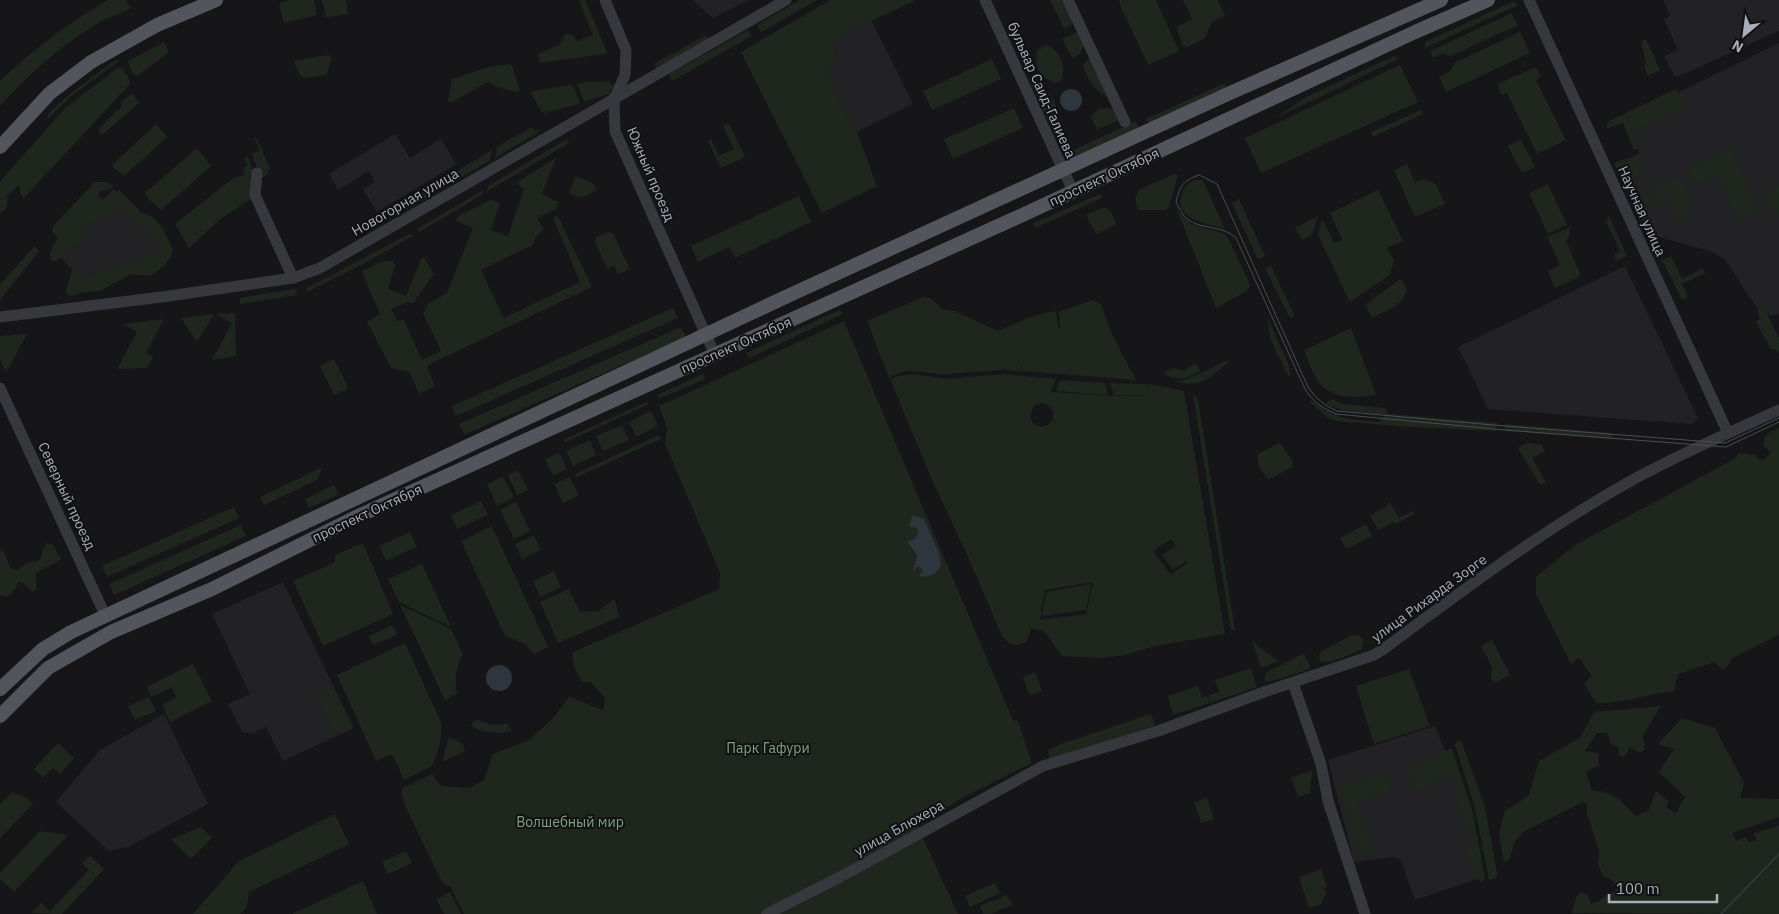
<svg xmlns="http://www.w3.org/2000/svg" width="1779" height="914" font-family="'IBM Plex Sans',sans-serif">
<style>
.built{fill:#222225}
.green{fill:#1e261e;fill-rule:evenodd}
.water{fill:#2c363c}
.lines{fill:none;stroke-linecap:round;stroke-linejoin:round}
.stream{stroke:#2c363c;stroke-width:2}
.minor{stroke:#37383d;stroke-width:11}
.major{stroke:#53555c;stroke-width:14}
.tram{stroke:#4a4c52;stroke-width:1}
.labels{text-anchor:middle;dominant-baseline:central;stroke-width:4;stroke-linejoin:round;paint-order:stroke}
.street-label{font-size:14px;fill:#a8aeb8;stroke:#111113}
.park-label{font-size:14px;fill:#7ea47e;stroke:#111113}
</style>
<rect width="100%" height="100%" fill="#161618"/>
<g class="built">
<path d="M692,0H748L713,18Z"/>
<path d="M1663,0H1779V31L1677,77L1674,76L1664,56L1678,50L1664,19L1670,16Z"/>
<path d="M871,19L913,104L818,151L775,66Z"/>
<path d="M1779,43V314L1772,316L1757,308L1726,261L1713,252L1648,234L1614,163L1640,154L1624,119Z"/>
<path d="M395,134L410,158L441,139L456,164L377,212L363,189L375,182L369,171L338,190L329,174Z"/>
<path d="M114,189L171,253L85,283L52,249Z"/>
<path d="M1625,266L1698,418L1692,424L1488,409L1458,347Z"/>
<path d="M283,582L354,728L283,761L266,727L252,734L242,732L228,704L250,694L212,614Z"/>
<path d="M164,714L208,804L128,847L109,851L56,802L100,750Z"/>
<path d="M1435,726L1450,762L1483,877L1415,900L1401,861L1394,857L1354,862L1328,760Z"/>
</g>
<g class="green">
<path d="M108,0H125L131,8C119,14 106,18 95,25C59,47 28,75 0,106V81L3,78C37,47 68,23 108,0Z"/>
<path d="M289,0H314L317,15L284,23L279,4Z"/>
<path d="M322,0H346L348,14L326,17Z"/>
<path d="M579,0H585L607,52L605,54L540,63L538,54L560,44L565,34L573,35L577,41L593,35Z"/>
<path d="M800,0H817L761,32L757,25Z"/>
<path d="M830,0H916L847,32L833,42C837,58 834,60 827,75L849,120L854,124L877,186L822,213L741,52Z"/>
<path d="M1050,0H1066L1073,22L1070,26L1064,29Z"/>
<path d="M1120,0H1156L1179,51L1148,65L1119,3Z"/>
<path d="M1183,0H1218L1225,16L1212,22L1205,38L1187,47L1183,46L1177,29L1178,26L1192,19Z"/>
<path d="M1514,1L1518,5L1425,48V42Z"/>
<path d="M1512,13L1518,25L1451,56L1442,54L1433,58L1430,51Z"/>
<path d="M748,30L752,36L672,81L669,74Z"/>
<path d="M1078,32L1083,46L1080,54L1072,58L1062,39Z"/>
<path d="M1520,32L1530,53L1446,92L1439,77L1451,71L1454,63Z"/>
<path d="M706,35L709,40L657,69L654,64Z"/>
<path d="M1646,39L1660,70L1648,76L1644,66L1646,64L1641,41Z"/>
<path d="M164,42L169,52L137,76L132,73L128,61Z"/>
<path d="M1046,45C1060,50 1066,65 1062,79L1056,83C1040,78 1034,67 1037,51Z"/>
<path d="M329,55L331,58L328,72L325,75L304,78L300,75L294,62L296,60Z"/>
<path d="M1092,56L1107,96C1092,90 1089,80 1083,66L1084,63Z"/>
<path d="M1394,56L1398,59L1274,119L1306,97Z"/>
<path d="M992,59L1001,79L932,110L923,91Z"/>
<path d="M115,60L119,61L70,97L49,118L47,115L66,97Z"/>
<path d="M508,64L512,65L520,90L517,92L499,88L488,82L450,103L448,101L452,79L489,67Z"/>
<path d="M1400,65L1418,102L1261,173L1245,138Z"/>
<path d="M1536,67L1541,77L1536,80L1566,140L1537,154L1507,93L1502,95L1497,84Z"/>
<path d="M118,68H121C126,72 129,78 130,84L47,173L43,171L46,174L23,199L18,185L7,196C8,203 8,210 0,213V182L65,108Z"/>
<path d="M1034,77C1045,89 1059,102 1059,119C1059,124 1055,130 1054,135L1029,79Z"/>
<path d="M608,81L613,86L609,94L584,102L577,83Z"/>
<path d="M1225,83L1226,86L1224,89L1150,123L1146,119Z"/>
<path d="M570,85L573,86L580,102L579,104L544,113L541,111L531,93L533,91Z"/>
<path d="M1676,89L1685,107L1633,132L1639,148L1634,150L1623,123L1607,129V122Z"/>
<path d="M133,94L139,103L102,135L99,132V129L114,113L120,109L122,101Z"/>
<path d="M1014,108L1023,128L953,159L944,139Z"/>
<path d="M1100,108L1113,109L1122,119L1097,130L1091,116Z"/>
<path d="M1421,110L1423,114L1373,137L1371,132Z"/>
<path d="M1136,121L1139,128L1068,160L1065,154Z"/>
<path d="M156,124L167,137L124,176L111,166Z"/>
<path d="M729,124L745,157L721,168L708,141L711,139L719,156L734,149L723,126Z"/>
<path d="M532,127L535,131L539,129L540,131L495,158L497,147Z"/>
<path d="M256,137L270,168L267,175L261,178L252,154L260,150L254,138Z"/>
<path d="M567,139L569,143L486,192L488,186Z"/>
<path d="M1521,139L1535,167L1522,173L1508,146Z"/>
<path d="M197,148L211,166L161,210L144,194Z"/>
<path d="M1731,148L1760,210L1737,220L1716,175L1693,186C1690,178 1686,174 1691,166Z"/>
<path d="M492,150L489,161L404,211L401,205Z"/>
<path d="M1640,153L1644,161L1633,185L1628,188L1617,164Z"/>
<path d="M247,156L254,173L252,198L219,220L189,248L175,224L232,179L237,176L238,177L245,174L243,169L248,165L244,158Z"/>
<path d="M556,158L542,194L558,202L556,209L537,218L544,229L536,237L533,245L481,270L504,318L580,282L553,218L558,216L592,287L430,364L427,368L435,386L419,394L409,372L391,368L367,322L380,314L363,275V271L383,261H393L395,265L388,289L406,296L421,259L424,257L434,274L413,303L408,302L391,309L397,321L404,320L422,360L441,351L423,313L428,304L447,293L473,228L455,220L460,215L490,200L500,203L491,230L508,236L524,189L516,183Z"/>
<path d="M1407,164L1415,182L1423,179L1436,184L1445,204L1415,217L1394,170Z"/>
<path d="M1174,174L1178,175L1169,207L1166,210H1139C1135,202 1134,197 1139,190Z"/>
<path d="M576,176L594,184L597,190L581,198L569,193Z"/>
<path d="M1677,177H1682C1689,190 1692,199 1688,214L1678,219L1674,217L1666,199L1647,208L1643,200L1658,193L1655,187Z"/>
<path d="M1196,180H1203L1225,229C1210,224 1175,220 1181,197C1183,188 1187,183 1196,180Z"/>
<path d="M95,182H107L113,186L112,188L99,192V198L107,200L119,190L141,212L153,217L163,228L173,250L171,257L165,265L150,276L131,274L100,291L84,292L71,296L67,295C65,286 72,277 72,268L76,266L80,267L82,275L84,279L88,278L95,272L112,269L153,253L157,251L159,247L129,214L116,209L104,218L88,225L85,228L83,239L57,261H52C47,253 54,245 58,237L53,233L52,227Z"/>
<path d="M1548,184L1567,225L1548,234L1529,193Z"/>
<path d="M1779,185V212L1774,213L1763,199C1766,192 1772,186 1779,185Z"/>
<path d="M483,190L482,195L419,232L417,229Z"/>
<path d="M1378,190L1403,241L1387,248L1394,260L1390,275L1350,302L1318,235L1322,219L1334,243L1342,240L1330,213Z"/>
<path d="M1100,194L1102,198L1035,228L1033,223Z"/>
<path d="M799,196L811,222L735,258L729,247L698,262L691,246Z"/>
<path d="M1239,199L1265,256L1258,260L1232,203Z"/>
<path d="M1104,207C1111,209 1116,218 1115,225L1096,235L1086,215Z"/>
<path d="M1177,210L1191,224L1226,234L1249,282L1250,287L1245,292L1216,308Z"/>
<path d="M1318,216L1312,235L1302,240L1295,228Z"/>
<path d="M1610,218L1627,256L1616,261L1614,255L1620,251L1605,220Z"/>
<path d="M1570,227L1569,237L1566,241L1580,273L1578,278L1555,288L1548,271L1560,265L1547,237Z"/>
<path d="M609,232L613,234L629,267L628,270L618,274L614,266L607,269L595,242L596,237Z"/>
<path d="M409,234L413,236L365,263L307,292V288Z"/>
<path d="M35,246L39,251L1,299L0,303V284Z"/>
<path d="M1671,256L1682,279L1703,268L1705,273L1682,284L1688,297L1682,300L1662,260Z"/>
<path d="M1271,266L1295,316L1290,318L1265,269Z"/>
<path d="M1400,279L1403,281L1407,291C1401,307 1386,311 1372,318L1365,305Z"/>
<path d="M295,289L298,295L240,304L239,298Z"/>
<path d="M923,297L931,298L942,309L955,311L998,331C1016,323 1036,313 1056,311L1058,328H1060L1059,312L1093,300L1101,304L1112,334L1136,380L1022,371L1021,362V371L1005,370L1004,368V369L1001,370L944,374L907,371L901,372L889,378L867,321Z"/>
<path d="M1764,307L1779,338V353L1776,350L1771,349L1757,324L1756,322L1760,319L1757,310Z"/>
<path d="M673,308L678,318L456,416L452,406Z"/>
<path d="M839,310L843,314L749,358L746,353Z"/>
<path d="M235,313L236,356L212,360L232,323L216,314Z"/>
<path d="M214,314L197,342L181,318Z"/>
<path d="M164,319L146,353L153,357L147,368L117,369L137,332L123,324Z"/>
<path d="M1268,319L1288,363L1291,376L1288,375L1270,339Z"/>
<path d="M844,321L1013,720L1018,721L1032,763L966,796L917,825L958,914H464L450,886H447L442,882L437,872L406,808L401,792L402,788L432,774L441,786L469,788L484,780L493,754L529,740L553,718L569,697L603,710L605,698L591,682H583C576,673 571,663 573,652L719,589L720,573L665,444L667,428L659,406Z"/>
<path d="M681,327L686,337L464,435L459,424Z"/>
<path d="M1351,328L1376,395C1359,398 1335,399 1322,386C1315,379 1308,360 1304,350Z"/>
<path d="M27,334L6,372L0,360V336Z"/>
<path d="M334,359L347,385L346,390L334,395L320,366Z"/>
<path d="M1228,360L1229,362C1207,379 1202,389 1173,381L1186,380Z"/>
<path d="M1194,364L1197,365L1200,371C1186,379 1177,383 1163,372L1173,368L1184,371Z"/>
<path d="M703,374L705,379L659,399L657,395Z"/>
<path d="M913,374L945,379L1003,374L1056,379L1051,392L1113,396H1150L1114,395L1110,383L1148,384L1149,393V384L1184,391L1225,634L1155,646L1125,655L1100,658L1062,656L1044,631L1031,628L1027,641C1016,648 1010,646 1002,636L968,557L931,478L890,379L898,376ZM1043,403C1064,410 1049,437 1032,422L1030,415L1035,405ZM1171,539L1182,555L1175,546L1162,555L1173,570L1186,561L1187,563L1171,575L1153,551ZM1093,582L1086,614L1040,620L1045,590Z"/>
<path d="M1060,380L1105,383L1108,395L1056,391Z"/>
<path d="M1193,394L1198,400L1235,630H1231Z"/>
<path d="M1311,400C1334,420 1350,419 1379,422L1385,415L1342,410L1326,404L1328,401L1333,400L1343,404L1386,408L1388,414L1497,423L1496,431L1410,427L1336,421L1327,417L1310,402Z"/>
<path d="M646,402L649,404L564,443L565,439Z"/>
<path d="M651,411L658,426L636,437L629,422Z"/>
<path d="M1505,424L1612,433L1611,439L1505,431Z"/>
<path d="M622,425L629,440L603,451L596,436Z"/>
<path d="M1779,428V634L1773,638L1732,658L1729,665L1723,670L1714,662L1678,674L1674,691C1648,694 1622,704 1596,703L1584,683L1592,676L1579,658L1571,664L1536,594V577L1575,545L1736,458L1738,453L1756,455L1758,459L1763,460L1771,453L1763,445C1764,434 1769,432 1779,428Z"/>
<path d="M659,435L661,439L577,477L575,474Z"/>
<path d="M590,440L596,455L573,466L566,451Z"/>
<path d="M1279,443L1281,444L1293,462L1292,467L1269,479C1262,475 1256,462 1258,454Z"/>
<path d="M1526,443L1541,444L1545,451L1532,458L1546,482L1540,485L1518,448Z"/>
<path d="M559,453L567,469L553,476L545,459Z"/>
<path d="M323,467L317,480L264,505L260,497Z"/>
<path d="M518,470L528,490L517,495L508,475Z"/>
<path d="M503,476L514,498L497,506L487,484Z"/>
<path d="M570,477L579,495L563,503L554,484Z"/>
<path d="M334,485L339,494L309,508L305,499Z"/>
<path d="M481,501L488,515L457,529L451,515Z"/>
<path d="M516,502L530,531L514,539L500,510Z"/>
<path d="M1390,502L1399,518L1413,511L1414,514L1395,524L1394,522L1378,530L1370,515L1387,506V504Z"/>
<path d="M234,507L239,518L107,577L102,566Z"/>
<path d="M1366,524L1372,536L1346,549L1340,538Z"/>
<path d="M241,525L246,536L114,595L109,584Z"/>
<path d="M492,526L548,647L534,654L525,644L505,636L461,541Z"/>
<path d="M410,532L417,547L386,561L379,546Z"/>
<path d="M534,535L541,550L522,559L515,544Z"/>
<path d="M47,543L54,545L58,555L62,558L59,561L36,573V590L32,592L24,583L18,582C15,589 14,593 6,597L0,595V551L4,552L11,569L18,570L28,562L38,561L41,558L43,548Z"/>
<path d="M363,543L393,614L323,646L293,581L335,562V555Z"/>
<path d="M422,564L451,627L399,602L388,579Z"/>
<path d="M554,571L561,587L540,597L533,581Z"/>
<path d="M1091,584L1086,610L1042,616L1046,592Z"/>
<path d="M569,589L580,612L598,611L615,599L619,617L558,643L540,602Z"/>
<path d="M400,605L451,629L463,654C456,668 454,679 457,694L445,700Z"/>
<path d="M392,625L397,635L373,645L369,636Z"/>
<path d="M1352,635H1358L1363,639L1362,649C1352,653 1329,666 1320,661L1319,654L1322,651Z"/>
<path d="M1492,640L1510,675L1494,683L1491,678L1492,667L1481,646Z"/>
<path d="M1252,641L1278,661L1261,668Z"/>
<path d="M405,643L441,722C443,737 438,753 432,766L404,780L392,754L376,761L337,675Z"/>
<path d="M1302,654H1305L1310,666L1309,669L1283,678L1265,682V673Z"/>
<path d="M193,664L212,701L170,722L162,705L176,697L172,687L152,697L147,687Z"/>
<path d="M1251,668L1257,687L1210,703L1208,696L1219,692L1215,680Z"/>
<path d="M1409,669L1430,726L1374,744L1356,686Z"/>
<path d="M1035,672L1042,691L1031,695L1028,692L1023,677Z"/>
<path d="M1198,686L1202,697L1207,696L1209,703L1173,715L1168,696Z"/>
<path d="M333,687L351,725L333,733L315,695Z"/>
<path d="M149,697L156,711L135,720L128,706Z"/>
<path d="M1661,706L1643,735L1645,750L1640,753L1629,747L1626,755L1623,757L1619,755L1618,747L1611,745L1607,733H1597L1585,751L1598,753L1599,765L1586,772L1592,791C1615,790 1620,802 1636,816L1649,810L1656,791L1668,801L1667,808L1676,813L1685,797L1659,772L1674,749L1658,744L1682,718L1715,728L1744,783L1740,798L1779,799V817L1733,833L1736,841L1746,837L1748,842L1756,840L1754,833L1779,826V914L1572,913L1576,897L1581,892L1588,895L1591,904C1600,902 1605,895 1614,892L1617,888L1612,880L1603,876L1598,864L1599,851L1587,814V803L1583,802L1523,832L1514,843L1510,859L1506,862L1503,859L1499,833L1505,811L1529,795L1539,761L1580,738L1594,712Z"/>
<path d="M1151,714L1155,726L1050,759L1048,752L1050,749L1061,744Z"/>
<path d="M477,719C487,725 496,726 507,723L512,731C497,735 483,733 470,725Z"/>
<path d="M449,737C456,741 465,742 465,751L442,762Z"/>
<path d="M1458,741L1462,743L1485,807L1497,873V878L1489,880L1475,808L1455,745Z"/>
<path d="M58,743L74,758L60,774L53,768L43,778L34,769Z"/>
<path d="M1450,748L1452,749L1472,809L1485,878L1482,882C1470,876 1468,858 1464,846L1470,844L1465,820L1461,816L1457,806L1458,801L1450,776L1432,782L1426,789L1415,792L1406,767L1447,751Z"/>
<path d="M1312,770L1310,793L1298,797L1291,778Z"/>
<path d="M1387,772L1392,791L1357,802L1372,851L1357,856L1340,786Z"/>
<path d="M12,792L27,798L33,804L0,838V805Z"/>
<path d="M1207,798L1214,819L1201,823L1194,802Z"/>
<path d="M335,814L349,844L249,892L247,907L240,914H193L239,861Z"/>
<path d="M201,827L212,838L191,859L171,839Z"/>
<path d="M40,831L68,835L14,892L0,879V873Z"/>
<path d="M406,851L412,863L388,874L382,862Z"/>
<path d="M90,856L104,869L62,914L32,913L41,903L50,911L89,870L82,863Z"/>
<path d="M1321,869L1327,887L1324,888L1327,895L1324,896L1322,904L1309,908L1299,877Z"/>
<path d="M363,881L377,914H292Z"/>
<path d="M995,883L1000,893L970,907L965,896Z"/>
<path d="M450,892L461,914H444L437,899Z"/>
<path d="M1007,895L1012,905L991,914H983L980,906Z"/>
</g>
<g class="water">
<circle cx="1071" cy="100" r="11"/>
<path d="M913,515L924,519L939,553L941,566C935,575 929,578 919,576L923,570L918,566L914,571L913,570L916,561L917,555L907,541L914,540L918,534L917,528L909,526Z"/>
<circle cx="499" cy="678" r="13"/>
</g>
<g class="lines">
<path class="stream" d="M1721,914L1779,854"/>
<g class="minor">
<path d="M605,0L626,50L625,75L614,99L615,131L715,355"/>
<path d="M985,0L1073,191"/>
<path d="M1068,0L1125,122"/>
<path d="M1529,0L1728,433"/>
<path d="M257,173L255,195L293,278"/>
<path d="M0,317L162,297L293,278L320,268L786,0"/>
<path d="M0,388L106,617"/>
<path d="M1293,683L1321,764L1328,801L1365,914"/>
<path d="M767,914L842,876L1043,766L1158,731L1264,692L1374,655L1385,648C1466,588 1547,527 1636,478C1682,453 1731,432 1779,410"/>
</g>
<g class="major">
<path d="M0,147L50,93L91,62L157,25L216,0"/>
<path d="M0,689L43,649L71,632L792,294L1230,93L1441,0"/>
<path d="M0,716L48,668L111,632L212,589L356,517L1018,217L1415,32L1488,0"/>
</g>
<path class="tram" d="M1779,418L1725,443L1505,426L1337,411C1324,405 1316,399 1308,387L1217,184L1199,175C1183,181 1180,185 1176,202C1179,208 1184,218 1190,221C1203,229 1224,226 1236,238L1305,389C1313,402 1322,408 1336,414L1505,430L1726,447L1779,422"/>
</g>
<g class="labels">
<g class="street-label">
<text transform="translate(1042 90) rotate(66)">бульвар Саид-Галиева</text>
<text transform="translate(651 174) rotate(67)">Южный проезд</text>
<text transform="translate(1104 177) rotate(-25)">проспект Октября</text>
<text transform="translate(405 202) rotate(-30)">Новогорная улица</text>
<text transform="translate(1642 211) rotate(66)">Научная улица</text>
<text transform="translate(736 345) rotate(-24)">проспект Октября</text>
<text transform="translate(67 496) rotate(65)">Северный проезд</text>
<text transform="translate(367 513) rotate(-25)">проспект Октября</text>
<text transform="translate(1429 598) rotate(-36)">улица Рихарда Зорге</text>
<text transform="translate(899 828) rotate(-29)">улица Блюхера</text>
</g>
<g class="park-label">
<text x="768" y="748">Парк Гафури</text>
<text x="570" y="822">Волшебный мир</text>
</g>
</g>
<g transform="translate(1744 35) rotate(209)" stroke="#111113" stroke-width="4" paint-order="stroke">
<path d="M0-4L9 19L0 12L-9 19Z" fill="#a8aeb8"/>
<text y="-8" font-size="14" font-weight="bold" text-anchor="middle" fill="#a8aeb8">N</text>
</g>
<path d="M1609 894v8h108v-8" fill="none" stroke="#a8aeb8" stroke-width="2.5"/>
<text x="1616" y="894" font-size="15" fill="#a8aeb8" stroke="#111113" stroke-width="4" paint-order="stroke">100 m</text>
</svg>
